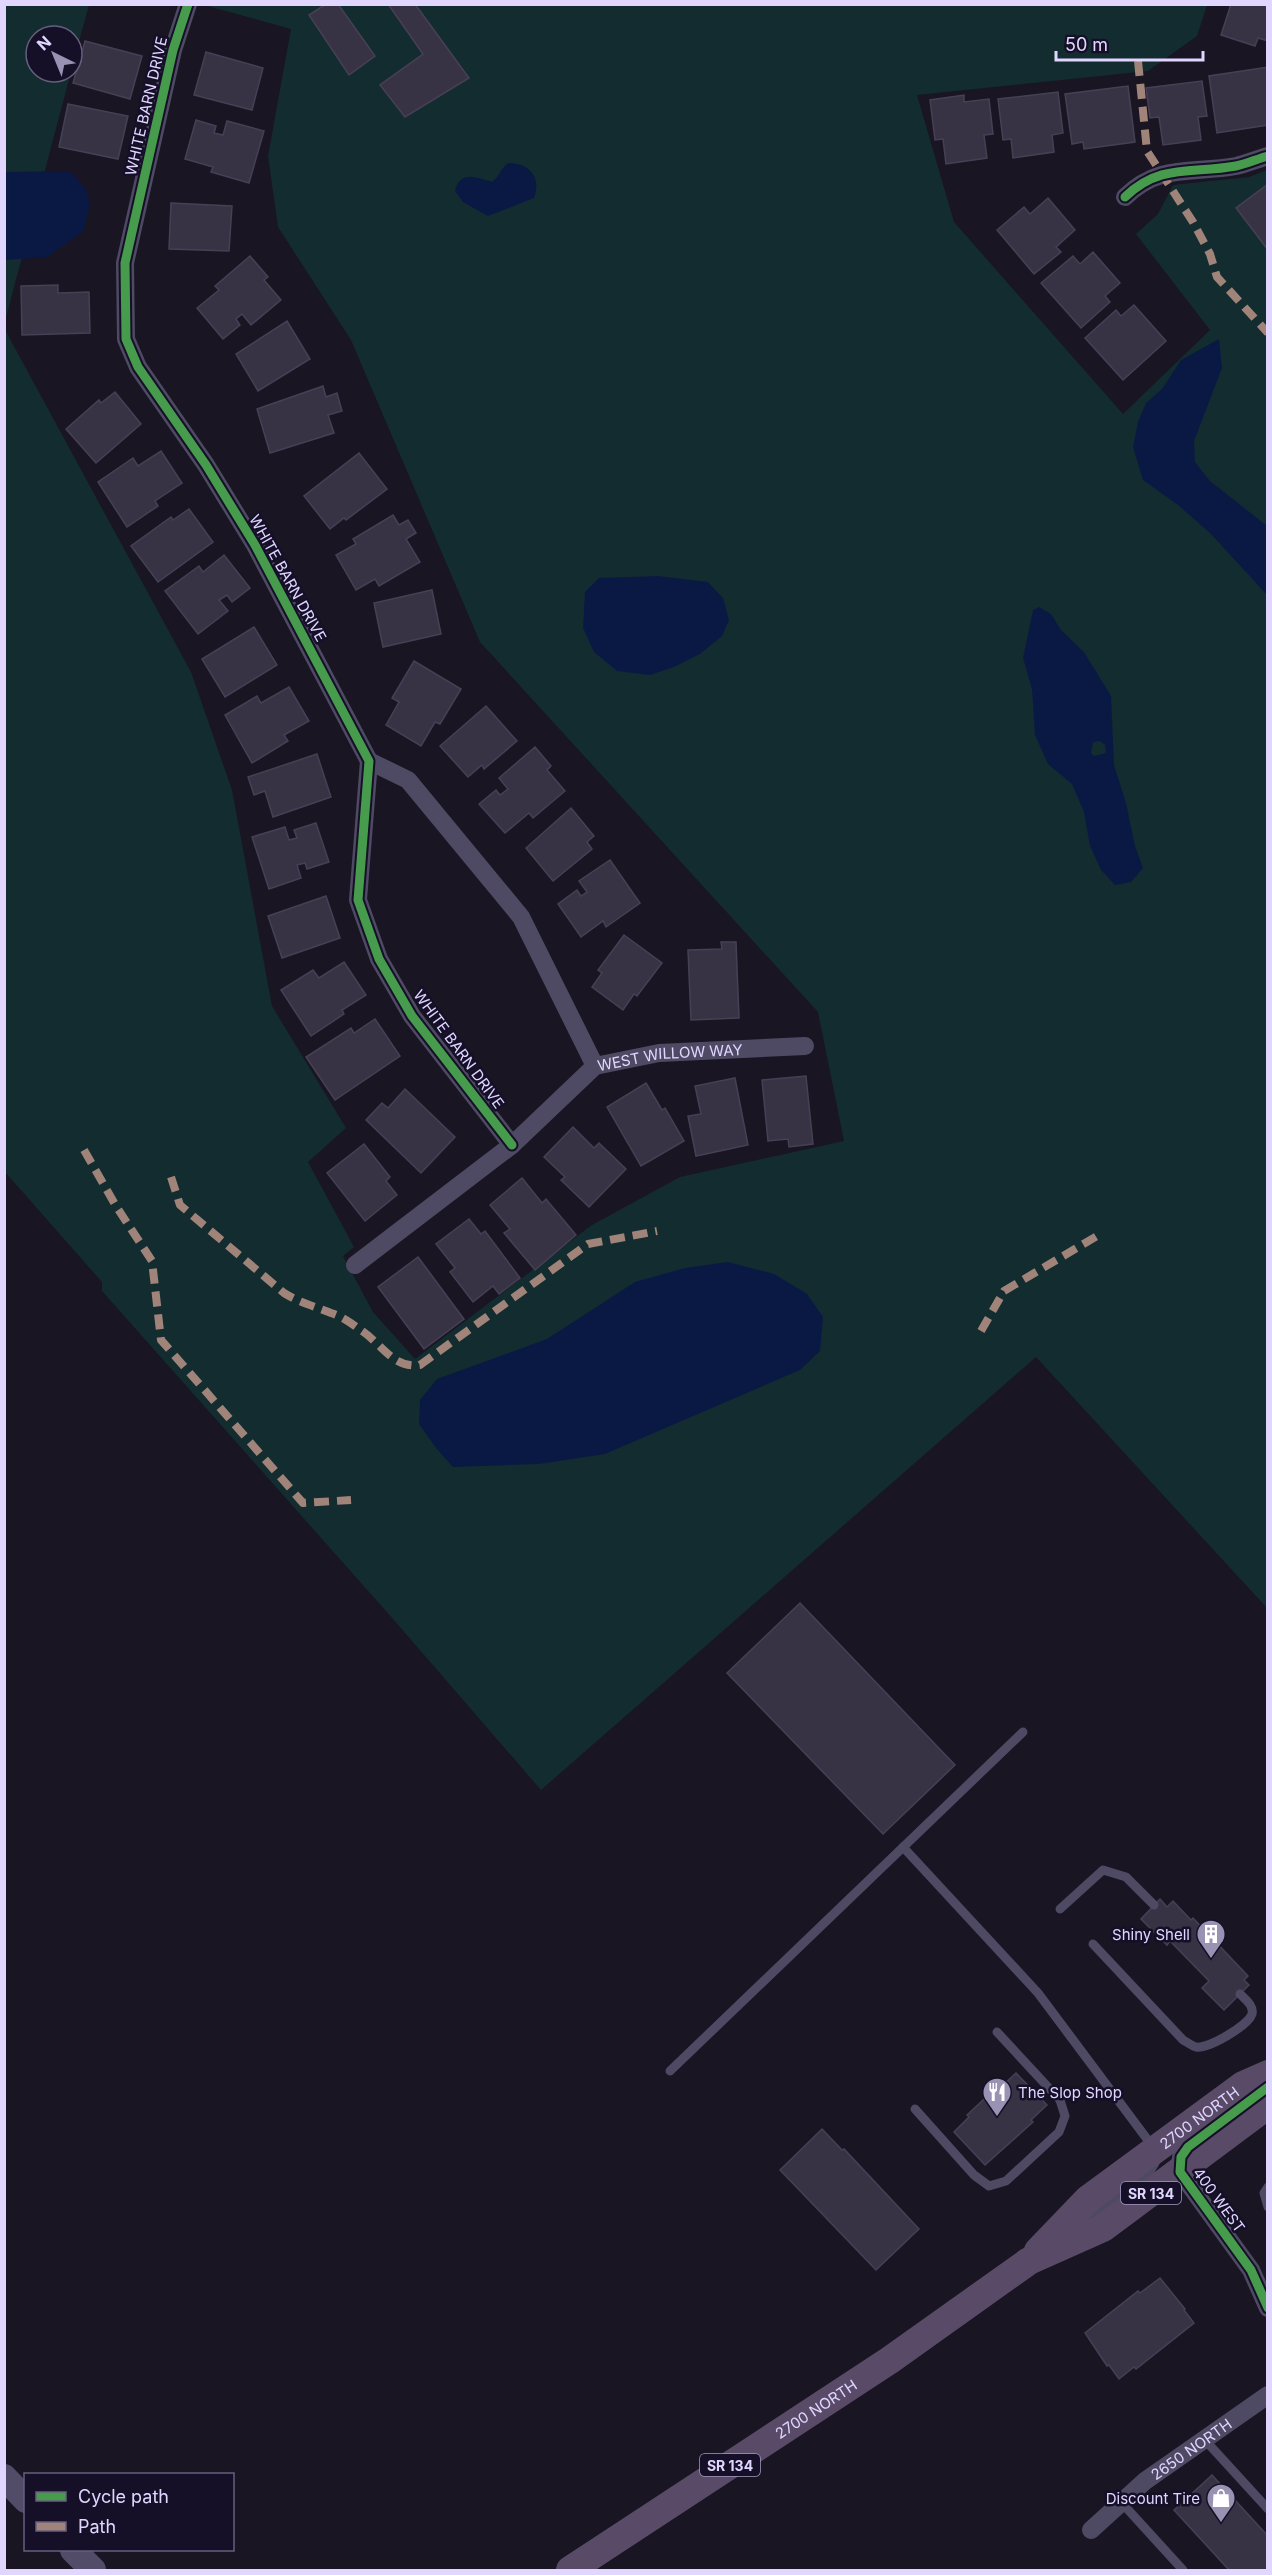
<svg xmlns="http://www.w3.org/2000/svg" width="1272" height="2575" font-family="Inter,sans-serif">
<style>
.green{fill:#132c30}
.water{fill:#0a1944;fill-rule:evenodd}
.building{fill:#383344;stroke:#464056;stroke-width:1.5}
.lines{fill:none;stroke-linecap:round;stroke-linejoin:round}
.lane{stroke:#4e4a63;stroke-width:9}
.street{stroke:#4e4a63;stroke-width:18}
.secondary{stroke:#524c69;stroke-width:26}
.primary{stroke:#594b68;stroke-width:28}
.quiet{stroke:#a18479;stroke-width:8;stroke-dasharray:15 8;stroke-linecap:butt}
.cycleway-casing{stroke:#160f28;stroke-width:13}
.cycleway{stroke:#469c4c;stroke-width:9}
.labels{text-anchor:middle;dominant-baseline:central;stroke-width:5;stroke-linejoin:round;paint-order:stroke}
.shield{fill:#160f28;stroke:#a39abe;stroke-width:1.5}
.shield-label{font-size:14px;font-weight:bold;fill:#e0d6ff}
.street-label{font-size:15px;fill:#e0d6ff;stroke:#160f28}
.poi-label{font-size:15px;fill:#e0d6ff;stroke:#160f28;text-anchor:end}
</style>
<rect width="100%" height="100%" fill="#191522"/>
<g class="green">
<path d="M5,5H89L72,67V36H36V72H71L5,321Z"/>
<path d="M204,5H1207L1197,36L1148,71L917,95L954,222L1123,414L1210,330L1136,234L1158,214L1173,185L1249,177L1267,170V1608L1036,1357L541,1790L393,1619L102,1291V1282L5,1172L4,328L191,672L232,790L272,1006L346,1128L308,1162L354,1247L343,1256L373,1312L415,1359L592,1225L680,1177L844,1141L818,1012L480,642L351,340L278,227L268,156L291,29Z"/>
</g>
<g class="water">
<path d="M508,163C529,163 542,177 534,198L488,216L463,202L455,191C460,170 476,177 492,182C500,176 500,169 508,163Z"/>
<path d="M70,171L86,189L90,204L83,232L47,257L5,260V172Z"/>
<path d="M1219,339L1222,368L1194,441L1195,462L1210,481L1267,526V595L1210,533L1178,505L1143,480L1133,447L1138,422L1146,403L1162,389L1181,360Z"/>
<path d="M658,576L708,582L723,598L729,620L722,636L700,654L674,667L650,675L617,671L594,652L583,628L585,592L599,578Z"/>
<path d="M1039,607L1051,614L1061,630L1084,652L1111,696L1114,765L1126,803L1135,846L1143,868L1131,882L1115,885L1101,870L1090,846L1084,812L1072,784L1048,764L1035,735L1032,689L1023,658L1033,610ZM1100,741L1105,745L1106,753L1094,756L1091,753L1093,742Z"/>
<path d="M728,1262L774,1274L807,1294L823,1317L820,1351L800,1370L605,1454L539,1464L453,1467L436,1448L419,1424L420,1400L437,1379L547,1339L635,1282L685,1268Z"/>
</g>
<g class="building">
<path d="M326,4H338L375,56L349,75L309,15Z"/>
<path d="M388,4H415L469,78L405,117L380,85L423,54Z"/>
<path d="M1231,4H1268V41L1258,38L1255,46L1221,35Z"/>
<path d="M85,41L142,56L130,99L73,83Z"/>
<path d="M206,52L263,68L252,110L194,95Z"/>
<path d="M1268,67V125L1217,133L1209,76Z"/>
<path d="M1202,81L1207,116L1198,117L1201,140L1163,145L1159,117L1150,118L1146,88Z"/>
<path d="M1128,86L1135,142L1084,149L1083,142L1072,144L1065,94Z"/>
<path d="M1058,92L1063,133L1052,135L1054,152L1013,158L1011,139L1003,140L998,99Z"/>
<path d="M964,95V102L989,99L993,134L984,135L987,158L946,164L943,139L935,140L930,100Z"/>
<path d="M68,104L128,116L118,159L59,147Z"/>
<path d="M196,120L216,126L214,133L223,135L227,121L264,131L249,183L211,172L213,167L185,159Z"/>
<path d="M1268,184V250L1236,208Z"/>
<path d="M1048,198L1075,230L1056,247L1061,252L1034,274L997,230L1024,207L1030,214Z"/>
<path d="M171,203L232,206L229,251L169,249Z"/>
<path d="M1093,252L1120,283L1105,296L1110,302L1081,328L1041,283L1073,256L1080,264Z"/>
<path d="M250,256L268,277L264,280L281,300L251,325L242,314L236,319L240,325L223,339L197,308L219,290L215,286Z"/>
<path d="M58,285V293L89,292L90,333L22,335L21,286Z"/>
<path d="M1134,305L1166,341L1123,380L1085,338L1116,310L1121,316Z"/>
<path d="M287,321L310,359L258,391L236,354Z"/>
<path d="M323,386L326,397L337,393L342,411L328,415L334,433L270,453L257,409Z"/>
<path d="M115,392L141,424L96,463L66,429L99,400L101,403Z"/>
<path d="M161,451L182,483L155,501L158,506L127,527L98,482L133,458L138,466Z"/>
<path d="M359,453L387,489L346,520L344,518L330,529L304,496Z"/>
<path d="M189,509L213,542L158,582L131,546L171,517L173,520Z"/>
<path d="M393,515L399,525L408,520L416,533L406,539L420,562L379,586L375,579L356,590L336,555L356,544L353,539Z"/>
<path d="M224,555L250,588L232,602L227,595L219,600L228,611L198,634L165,591L199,566L203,572Z"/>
<path d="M432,590L441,634L383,647L374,603Z"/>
<path d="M254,627L277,665L225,697L202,659Z"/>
<path d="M414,661L461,689L440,724L435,722L421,746L386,725L399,702L392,698Z"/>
<path d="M289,687L309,721L284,735L288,741L252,763L225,715L257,696L261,703Z"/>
<path d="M486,706L517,741L484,769L482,765L468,777L440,746Z"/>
<path d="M535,747L551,766L547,770L565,791L533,818L529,813L505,833L479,804L496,790L500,795L508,789L499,778Z"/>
<path d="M317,754L331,797L273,817L265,791L254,795L248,777Z"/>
<path d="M571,808L594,836L587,842L592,849L553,881L526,848Z"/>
<path d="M316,823L329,862L307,869L305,863L297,865L301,878L269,889L252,837L285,827L289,840L297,838L294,830Z"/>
<path d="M610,860L640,903L606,927L603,921L581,937L558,904L577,890L581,896L587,892L579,881Z"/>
<path d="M326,896L340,938L282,958L268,916Z"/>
<path d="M624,935L662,963L637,996L634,994L623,1010L592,987L602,973L598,970Z"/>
<path d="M721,942H736L739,1018L691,1020L688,950L722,949Z"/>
<path d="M344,962L366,995L342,1010L344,1014L311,1036L281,990L313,970L319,978Z"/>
<path d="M375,1019L400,1056L335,1100L306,1057L351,1028L354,1033Z"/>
<path d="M806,1076L813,1144L789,1147L788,1139L768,1141L762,1080Z"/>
<path d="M735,1078L748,1145L696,1156L688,1116L701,1114L695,1086Z"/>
<path d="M646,1083L662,1110L665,1108L684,1141L641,1166L607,1107Z"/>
<path d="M405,1089L455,1137L421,1173L366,1120L382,1103L388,1108Z"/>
<path d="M573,1127L594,1148L599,1143L626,1169L589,1207L561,1180L565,1177L544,1157Z"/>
<path d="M364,1144L390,1177L386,1181L397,1195L365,1221L327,1173Z"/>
<path d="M522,1178L542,1203L546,1199L576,1235L535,1270L504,1233L510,1229L490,1205Z"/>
<path d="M469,1219L481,1234L485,1231L520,1278L499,1294L493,1286L473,1302L450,1272L455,1268L436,1244Z"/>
<path d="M418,1257L464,1319L424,1349L378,1287Z"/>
<path d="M800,1603L955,1765L883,1834L727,1673Z"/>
<path d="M1160,1899L1167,1907L1173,1901L1191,1920L1193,1918L1248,1976L1244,1980L1249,1985L1224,2010L1202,1988L1209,1981L1170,1941L1167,1945L1141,1919Z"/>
<path d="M1016,2073L1047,2105L1031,2120L1033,2122L985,2165L954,2132L969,2117L967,2115L998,2086L1000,2088Z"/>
<path d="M822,2129L842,2150L844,2149L919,2229L876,2270L780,2170Z"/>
<path d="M1160,2278L1185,2309L1184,2310L1194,2323L1136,2369L1134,2367L1119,2379L1109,2365L1107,2366L1085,2333L1138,2291L1140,2293Z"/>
<path d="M1212,2475L1268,2536V2570H1229L1174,2510Z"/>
</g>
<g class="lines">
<g class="lane">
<path d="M903,1847L1038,1993L1153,2147"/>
<path d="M1060,1909L1103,1870L1126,1877L1154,1905"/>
<path d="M1093,1944L1183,2040C1187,2042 1192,2046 1196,2047C1208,2049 1248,2026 1252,2014C1254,2006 1246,2000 1240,1994"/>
<path d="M670,2071L1023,1732"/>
<path d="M915,2109L974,2175L989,2186L1006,2181L1059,2132L1065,2116L1060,2100L997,2032"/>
<path d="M1268,2187L1264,2193L1268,2207"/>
<path d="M1081,2224L1146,2177L1155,2163"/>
<path d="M1204,2439L1268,2509"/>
<path d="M1121,2502L1183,2570"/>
</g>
<g class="street">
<path d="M188,4L173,50L125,263L126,339L138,367L206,465L255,545L369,761L358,900L379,959L412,1016L512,1145"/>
<path d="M1125,197C1160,163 1192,174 1236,166C1246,164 1257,159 1268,156"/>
<path d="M369,761L408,780L521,917L595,1066"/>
<path id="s1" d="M355,1265L512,1145L595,1066L659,1053L805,1046"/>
<path d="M1268,2087L1188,2147L1181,2157L1180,2172L1251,2270L1268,2308"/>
<path id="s2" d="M1091,2530L1145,2481L1268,2395"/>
</g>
<g class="secondary">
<path d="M4,2477L26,2500"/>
<path d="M73,2550L93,2570"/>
</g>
<g class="primary">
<path id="s3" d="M1038,2251L1088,2199L1243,2085L1268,2074"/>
<path id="s4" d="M570,2570L890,2360L1029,2261L1103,2228L1268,2105"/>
</g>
<g class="quiet">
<path d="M1138,61L1147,151L1193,222L1210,254L1217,277L1268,333"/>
<path d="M84,1150L116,1206L152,1261L161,1340L303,1503L351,1500"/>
<path d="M171,1177L180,1205L284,1293C300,1303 314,1306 331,1313C341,1316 351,1323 359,1329C381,1342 392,1369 420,1365L588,1244L657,1231"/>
<path d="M981,1331L1004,1291L1097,1236"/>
</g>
<g class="cycleway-casing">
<g id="cycleway">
<path d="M188,4L173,50L125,263L126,339L138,367L206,465L255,545L369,761L358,900L379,959L412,1016L512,1145"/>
<path d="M1125,197C1160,163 1192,174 1236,166C1246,164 1257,159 1268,156"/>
<path d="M1268,2087L1188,2147L1181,2157L1180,2172L1251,2270L1268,2308"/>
</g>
</g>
<use href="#cycleway" class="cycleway"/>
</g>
<defs>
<g id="building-pin" transform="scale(1.5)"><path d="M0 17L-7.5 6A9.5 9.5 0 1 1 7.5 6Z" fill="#9a92b2" stroke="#160f28"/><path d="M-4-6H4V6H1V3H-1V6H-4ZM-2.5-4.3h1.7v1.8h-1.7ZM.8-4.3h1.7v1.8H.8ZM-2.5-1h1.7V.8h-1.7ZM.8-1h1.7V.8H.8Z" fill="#fff"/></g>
<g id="restaurant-pin" transform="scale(1.5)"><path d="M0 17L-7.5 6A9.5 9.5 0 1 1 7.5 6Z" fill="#9a92b2" stroke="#160f28"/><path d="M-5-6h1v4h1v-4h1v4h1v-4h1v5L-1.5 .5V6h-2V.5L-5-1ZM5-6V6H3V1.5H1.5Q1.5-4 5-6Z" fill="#fff"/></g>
<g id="shop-pin" transform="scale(1.5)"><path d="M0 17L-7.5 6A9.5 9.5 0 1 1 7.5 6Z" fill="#9a92b2" stroke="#160f28"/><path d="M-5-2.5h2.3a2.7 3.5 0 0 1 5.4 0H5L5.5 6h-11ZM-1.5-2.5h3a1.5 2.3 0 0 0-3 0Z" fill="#fff"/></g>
</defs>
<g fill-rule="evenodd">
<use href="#building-pin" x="1211" y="1934"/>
<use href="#restaurant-pin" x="997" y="2092"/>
<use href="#shop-pin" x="1221" y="2498"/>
</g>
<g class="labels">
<g class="shield">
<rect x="1121" y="2182" width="60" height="22" rx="4.5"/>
<rect x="700" y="2454" width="60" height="22" rx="4.5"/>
</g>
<g class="shield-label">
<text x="1151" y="2193">SR 134</text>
<text x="730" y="2465">SR 134</text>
</g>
<g class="street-label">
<text transform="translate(146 106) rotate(-77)">WHITE BARN DRIVE</text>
<text transform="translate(288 578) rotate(61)">WHITE BARN DRIVE</text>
<text transform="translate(459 1049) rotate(54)">WHITE BARN DRIVE</text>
<text stroke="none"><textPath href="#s1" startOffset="388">WEST WILLOW WAY</textPath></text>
<text stroke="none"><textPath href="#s3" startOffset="210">2700 NORTH</textPath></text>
<text transform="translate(1219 2200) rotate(54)">400 WEST</text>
<text stroke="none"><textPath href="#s4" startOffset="294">2700 NORTH</textPath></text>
<text stroke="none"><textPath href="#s2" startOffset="129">2650 NORTH</textPath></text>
</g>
<g class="poi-label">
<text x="1190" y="1934">Shiny Shell</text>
<text x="1018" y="2092" text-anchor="start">The Slop Shop</text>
<text x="1200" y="2498">Discount Tire</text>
</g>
</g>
<rect width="1272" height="2575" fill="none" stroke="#e0d6ff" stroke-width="12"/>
<rect x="24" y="2473" width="210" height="78" fill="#160f28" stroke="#675f7e" stroke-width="1.5"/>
<rect x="36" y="2492" width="30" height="9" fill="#469c4c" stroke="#675f7e" stroke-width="1.5"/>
<text x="78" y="2503" font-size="18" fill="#e0d6ff">Cycle path</text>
<rect x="36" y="2522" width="30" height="9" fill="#a18479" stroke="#675f7e" stroke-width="1.5"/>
<text x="78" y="2533" font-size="18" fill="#e0d6ff">Path</text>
<g transform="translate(54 54) rotate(317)"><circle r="28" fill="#160f28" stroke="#675f7e" stroke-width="1.5"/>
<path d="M0-4.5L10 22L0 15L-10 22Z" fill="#9a92b2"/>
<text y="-9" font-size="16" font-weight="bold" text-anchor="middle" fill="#e0d6ff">N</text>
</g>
<path d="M1056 51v9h147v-9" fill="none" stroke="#e0d6ff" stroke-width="3"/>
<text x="1065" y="51" font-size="18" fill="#e0d6ff" stroke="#160f28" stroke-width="4.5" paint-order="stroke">50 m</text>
</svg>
